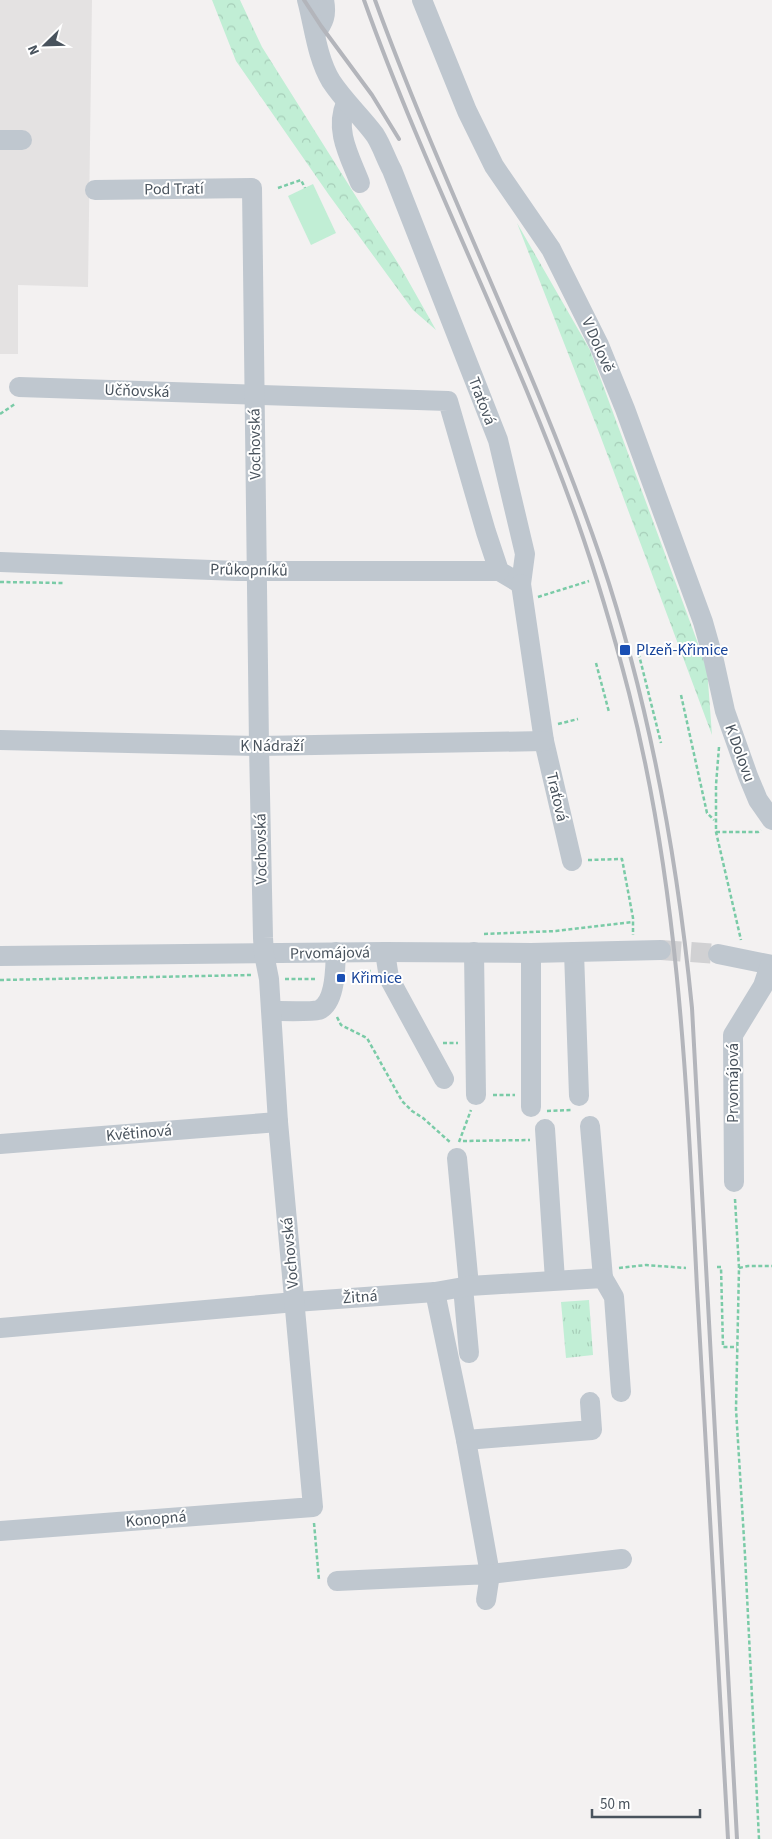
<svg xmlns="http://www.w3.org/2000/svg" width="772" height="1839" font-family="'Source Sans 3',sans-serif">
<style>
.education{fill:#e4e2e2}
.forest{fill:url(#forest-crowns)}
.park{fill:url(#park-tufts)}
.pitch{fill:#c1eed5}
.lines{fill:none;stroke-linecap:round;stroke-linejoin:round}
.minor-tunnel{stroke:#d1d1d3;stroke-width:20;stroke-dasharray:20 10;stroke-linecap:butt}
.path{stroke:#7acba7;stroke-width:2.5;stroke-dasharray:4 2.5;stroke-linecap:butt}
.minor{stroke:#bfc7cf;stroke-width:20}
.rail{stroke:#b3b5bb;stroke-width:4}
.transit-dot{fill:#1a4fb4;stroke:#fff;stroke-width:2}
.labels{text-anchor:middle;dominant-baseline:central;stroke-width:4;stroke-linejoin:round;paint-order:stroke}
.street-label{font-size:16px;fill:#49535d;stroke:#fff}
.transit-label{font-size:16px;fill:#164399;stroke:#fff;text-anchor:start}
</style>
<defs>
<pattern id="forest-crowns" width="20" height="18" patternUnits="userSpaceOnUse" patternTransform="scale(1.25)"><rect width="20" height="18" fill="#c1eed5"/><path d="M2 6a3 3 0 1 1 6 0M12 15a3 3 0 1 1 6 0" fill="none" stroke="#a7ceb9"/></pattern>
<pattern id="park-tufts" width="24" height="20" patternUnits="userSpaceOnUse" patternTransform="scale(1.25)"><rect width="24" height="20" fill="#c1eed5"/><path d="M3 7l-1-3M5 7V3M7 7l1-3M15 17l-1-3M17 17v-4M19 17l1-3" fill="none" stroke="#a7ceb9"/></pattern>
</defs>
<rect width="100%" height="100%" fill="#f3f1f1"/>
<path class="education" d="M0,0H92L88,287L18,285V354H0Z"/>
<g class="forest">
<path d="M212,0H240L262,47L401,268L436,330L413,310L329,195L236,61Z"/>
<path d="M517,223L590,350L707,668L712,735L600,435Z"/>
</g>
<path class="park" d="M589,1300L593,1355L566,1358L561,1302Z"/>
<path class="pitch" d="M313,184L336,233L311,245L288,196Z"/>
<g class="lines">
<path class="minor-tunnel" d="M661,950L718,954"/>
<g class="path">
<path d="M278,188L301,180L305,188"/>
<path d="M0,414L15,404"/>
<path d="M0,582L63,583"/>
<path d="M538,597L589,581"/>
<path d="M637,647L661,743"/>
<path d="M596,663L609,712"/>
<path d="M681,695L707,813L714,820"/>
<path d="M558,724L578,719"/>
<path d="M719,747L716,785V832L741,940"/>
<path d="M716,832H758L761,830"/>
<path d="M588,860L622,859L633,918V935"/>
<path d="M484,934L556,931L633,922"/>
<path d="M351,972L371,971"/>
<path d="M285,979H317"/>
<path d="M0,980L251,975"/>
<path d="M337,1017L341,1025L367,1038L402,1101L412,1111L423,1118L451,1143"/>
<path d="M443,1043H458"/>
<path d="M493,1095H515"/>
<path d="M547,1111L571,1110"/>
<path d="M463,1141L530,1140"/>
<path d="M459,1142L471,1110"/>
<path d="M735,1199L739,1268L736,1409L745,1555L759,1839"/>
<path d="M717,1267H721L723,1347H737"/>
<path d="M619,1268L646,1265L686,1268"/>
<path d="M739,1268L748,1266H772"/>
<path d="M314,1523L319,1580"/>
</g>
<g class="minor">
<path d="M422,0L467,111L494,166L551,249L599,345L625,409L703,622L714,661L725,711L748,776L758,800L772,820"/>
<path d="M315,34C324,22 327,15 324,0"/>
<path d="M346,103C334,130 350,157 360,183"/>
<path d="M0,140H22"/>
<path d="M19,387L448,401L486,532L499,571L521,584L525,554L498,440L392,170C386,159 382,146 375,135C361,116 344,101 331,81C317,58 314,26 307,0"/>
<path d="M0,562L238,571H499"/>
<path d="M521,584L544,741L572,861"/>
<path d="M0,740L259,746L544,741"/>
<path d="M385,952L389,978L444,1079"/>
<path d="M474,952L476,1095"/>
<path d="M574,952L579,1096"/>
<path d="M531,953V1107"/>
<path d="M718,954L772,965"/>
<path d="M0,956L385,952L531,953L661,950"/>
<path d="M272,1011C281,1011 312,1012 319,1010C336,1002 335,968 336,952"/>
<path d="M590,1126L603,1278"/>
<path d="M545,1129L555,1280"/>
<path d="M0,1144L278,1122"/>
<path d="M457,1158L469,1286"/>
<path d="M734,1182L733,1035L763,986L770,965"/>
<path d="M463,1287L469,1353"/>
<path d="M435,1292L466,1440L490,1574L622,1559"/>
<path d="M0,1328L295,1302L435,1292L469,1286L603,1278L614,1297L621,1392"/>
<path d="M466,1440L592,1430L590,1402"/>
<path d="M0,1531L313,1507L278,1122L269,979L264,954L263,938L259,746L252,188L95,190"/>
<path d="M337,1581L490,1574L486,1600"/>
</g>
<g class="rail">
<path d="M304,0L321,26L372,95L399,139"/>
<path d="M364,0C427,177 514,343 577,520C597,577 614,635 629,693C679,888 687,1088 697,1288C707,1471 718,1655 728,1839"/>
<path d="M375,0C444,189 536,369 601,559C650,705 677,856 692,1008L737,1839"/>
</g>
</g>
<g class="transit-dot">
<rect x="619" y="644" width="12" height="12" rx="2.5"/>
<rect x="336" y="973" width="10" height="10" rx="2.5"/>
</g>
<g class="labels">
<g class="street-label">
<text transform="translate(174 189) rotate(-1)">Pod Tratí</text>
<text transform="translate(598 345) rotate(66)">V Dolově</text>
<text transform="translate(137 391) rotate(2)">Učňovská</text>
<text transform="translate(482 401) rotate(69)">Traťová</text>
<text transform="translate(255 444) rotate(-91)">Vochovská</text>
<text transform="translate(249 570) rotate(1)">Průkopníků</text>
<text x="272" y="746">K Nádraží</text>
<text transform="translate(740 753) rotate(70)">K Dolovu</text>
<text transform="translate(557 797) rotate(77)">Traťová</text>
<text transform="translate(261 849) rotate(-91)">Vochovská</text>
<text transform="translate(330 953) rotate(-1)">Prvomájová</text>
<text transform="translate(733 1083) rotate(-90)">Prvomájová</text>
<text transform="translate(139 1133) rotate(-5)">Květinová</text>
<text transform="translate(290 1253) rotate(-95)">Vochovská</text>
<text transform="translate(360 1297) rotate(-4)">Žitná</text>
<text transform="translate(156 1519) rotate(-5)">Konopná</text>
</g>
<g class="transit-label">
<text x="636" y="650">Plzeň-Křimice</text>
<text x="351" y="978">Křimice</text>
</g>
</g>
<g transform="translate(45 45) rotate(247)" stroke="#ffffff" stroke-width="4" paint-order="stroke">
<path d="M0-4L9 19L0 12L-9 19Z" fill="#49535d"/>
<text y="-8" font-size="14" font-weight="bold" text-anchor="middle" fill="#49535d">N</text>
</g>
<path d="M592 1809v8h108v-8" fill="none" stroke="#49535d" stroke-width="2.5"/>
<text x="600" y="1809" font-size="15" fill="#49535d" stroke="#ffffff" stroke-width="4" paint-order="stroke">50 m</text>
</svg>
